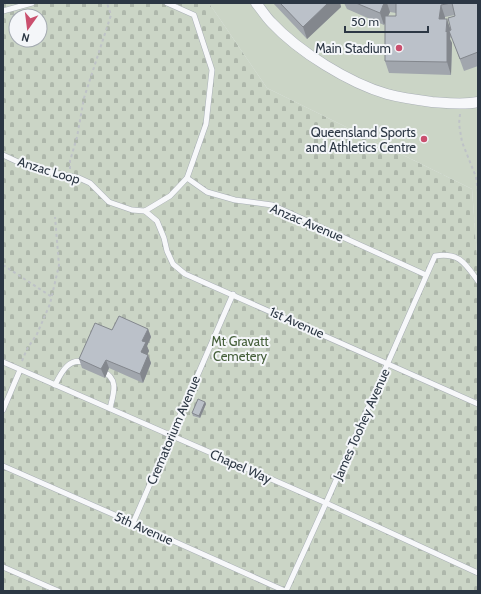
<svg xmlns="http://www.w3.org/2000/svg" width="481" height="594" font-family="Cabin,sans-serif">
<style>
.cemetery{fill:url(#cemetery-stones);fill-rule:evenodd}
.pitch{fill:#cbd5c6}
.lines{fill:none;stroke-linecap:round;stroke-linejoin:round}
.lane-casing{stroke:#a9afb6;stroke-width:6}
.street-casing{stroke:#a9afb6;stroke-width:11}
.path{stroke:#bec2c7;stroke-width:2;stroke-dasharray:3 3;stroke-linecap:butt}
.lane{stroke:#f7f8fa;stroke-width:5}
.street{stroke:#f7f8fa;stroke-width:10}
.wall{fill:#a1a6ad;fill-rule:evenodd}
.shaded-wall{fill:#83878d}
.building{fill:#bbc1c9;stroke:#83878d}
.poi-dot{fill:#ca4f6e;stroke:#f4f6f9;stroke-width:1.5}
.labels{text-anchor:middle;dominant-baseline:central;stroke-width:4;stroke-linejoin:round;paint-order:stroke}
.poi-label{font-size:13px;fill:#2c3744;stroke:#f4f6f9;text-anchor:end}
.street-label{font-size:13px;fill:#2c3744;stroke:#f4f6f9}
.park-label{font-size:13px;fill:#455f3a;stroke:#f4f6f9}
</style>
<defs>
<pattern id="cemetery-stones" width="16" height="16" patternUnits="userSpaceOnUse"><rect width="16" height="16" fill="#cbd5c6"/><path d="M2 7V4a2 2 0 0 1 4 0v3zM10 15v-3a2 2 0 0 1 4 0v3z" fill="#aeb7ab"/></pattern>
</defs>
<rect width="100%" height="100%" fill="#e4e8eb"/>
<path class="cemetery" d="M3,3H209L267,88L472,189L477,256L478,258V591H3ZM16,16H40V40H16Z"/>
<path class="pitch" d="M209,3H478V258L477,256L472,189L267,88Z"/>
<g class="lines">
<g class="lane-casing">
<g id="lane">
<path d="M3,11L32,3"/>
<path d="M3,155L16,161L49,172L79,178L90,183L109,202L132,210L145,211L170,196L187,178L206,124L212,70L194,15L167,3"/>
<path d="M187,178L207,192L235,200L272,205L426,275"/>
<path d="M145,211L157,221L164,238L167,251L173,264L185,274L478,404"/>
<path d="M3,362L326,503L478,573"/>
<path d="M102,371C119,378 114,393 110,408"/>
<path d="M55,385C61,373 69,356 86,363"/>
<path d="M3,410L20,370"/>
<path d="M3,466L133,523L285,591"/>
<path d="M133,523L233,294"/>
<path d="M3,567L58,591"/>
<path d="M286,591L326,503L435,256C459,252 465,263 478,281"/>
</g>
</g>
<g class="street-casing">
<path id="street" d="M256,3C261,9 266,17 271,22C299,52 349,83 387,94C402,98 417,100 432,102C447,103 463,105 478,102"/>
</g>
<g class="path">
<path d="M460,114L459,124L462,142L476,177L478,192"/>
<path d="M70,169V161L77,137L84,98L111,15L107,3"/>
<path d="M3,265L52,297"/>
<path d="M22,361L27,349L37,334L50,304L59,265L55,217"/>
</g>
<use href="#lane" class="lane"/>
<use href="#street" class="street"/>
</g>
<g class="wall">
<path d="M273,3H340L341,7L307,39Z"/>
<path d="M344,3H478V66L464,71L451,35L450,39L452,43L451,75L389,73L385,61V23L384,25L347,9ZM390,12L396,13V16H388ZM455,15V16L451,30L445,19V17Z"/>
<path d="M148,329L151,337L147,346L149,351L147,354L148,355L151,363L143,383L109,368L105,378L82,368L79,359L112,330Z"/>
<path d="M205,402L206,404L200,418L193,416L192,413Z"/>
</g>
<g class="shaded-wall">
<path d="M328,3H340L341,7L307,39L303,27Z"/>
<path d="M384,3H387L390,12L384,25L380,13Z"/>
<path d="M441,5L445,17L444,31L439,19Z"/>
<path d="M447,19L451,31L450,39L452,43L451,75L447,62L446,32Z"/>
<path d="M148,329L151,337L147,346L149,351L145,360L141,352L142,341Z"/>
<path d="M148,355L151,363L143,383L140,374Z"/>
<path d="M106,360L109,368L105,378L101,369Z"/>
<path d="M205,402L206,404L200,418L199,416Z"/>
</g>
<g class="building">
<path d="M280,3H328L303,27Z"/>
<path d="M356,3H384L380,13Z"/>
<path d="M396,3H451L441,5L439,19H447L446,32L447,31V62L385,61V16H396Z"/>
<path d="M452,3H478V52L460,59L449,31L451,30L448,18L455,16Z"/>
<path d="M119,316L148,329L142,341L146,342L141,352L148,355L140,374L106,360L101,369L79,359L95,323L112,330Z"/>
<path d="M198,399L205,402L199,416L192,413Z"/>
</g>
<g class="poi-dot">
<circle cx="399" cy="48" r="4"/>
<circle cx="424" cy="139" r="4"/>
</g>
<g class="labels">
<g class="poi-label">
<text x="391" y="48">Main Stadium</text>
<text x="416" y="132">Queensland Sports<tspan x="416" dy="15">and Athletics Centre</tspan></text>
</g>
<g class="street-label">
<text transform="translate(49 170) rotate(17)">Anzac Loop</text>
<text transform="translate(307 222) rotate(23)">Anzac Avenue</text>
<text transform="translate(297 322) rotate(24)">1st Avenue</text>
<text transform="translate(361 424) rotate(-66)">James Toohey Avenue</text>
<text transform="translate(173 430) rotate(-67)">Crematorium Avenue</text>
<text transform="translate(241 466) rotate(24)">Chapel Way</text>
<text transform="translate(144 528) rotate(24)">5th Avenue</text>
</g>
<g class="park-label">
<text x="240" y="341">Mt Gravatt<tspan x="240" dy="15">Cemetery</tspan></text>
</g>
</g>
<rect width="481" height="594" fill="none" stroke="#2c3744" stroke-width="8"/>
<g transform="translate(28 28) rotate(194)"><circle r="19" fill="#f4f6f9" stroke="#a4aab1"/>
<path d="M0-3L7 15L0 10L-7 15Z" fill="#ca4f6e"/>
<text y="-6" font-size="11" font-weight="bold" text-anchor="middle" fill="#2c3744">N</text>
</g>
<path d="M345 26v6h83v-6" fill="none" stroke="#2c3744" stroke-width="2"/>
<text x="351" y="26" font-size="12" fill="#2c3744" stroke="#f4f6f9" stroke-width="3" paint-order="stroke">50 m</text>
</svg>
